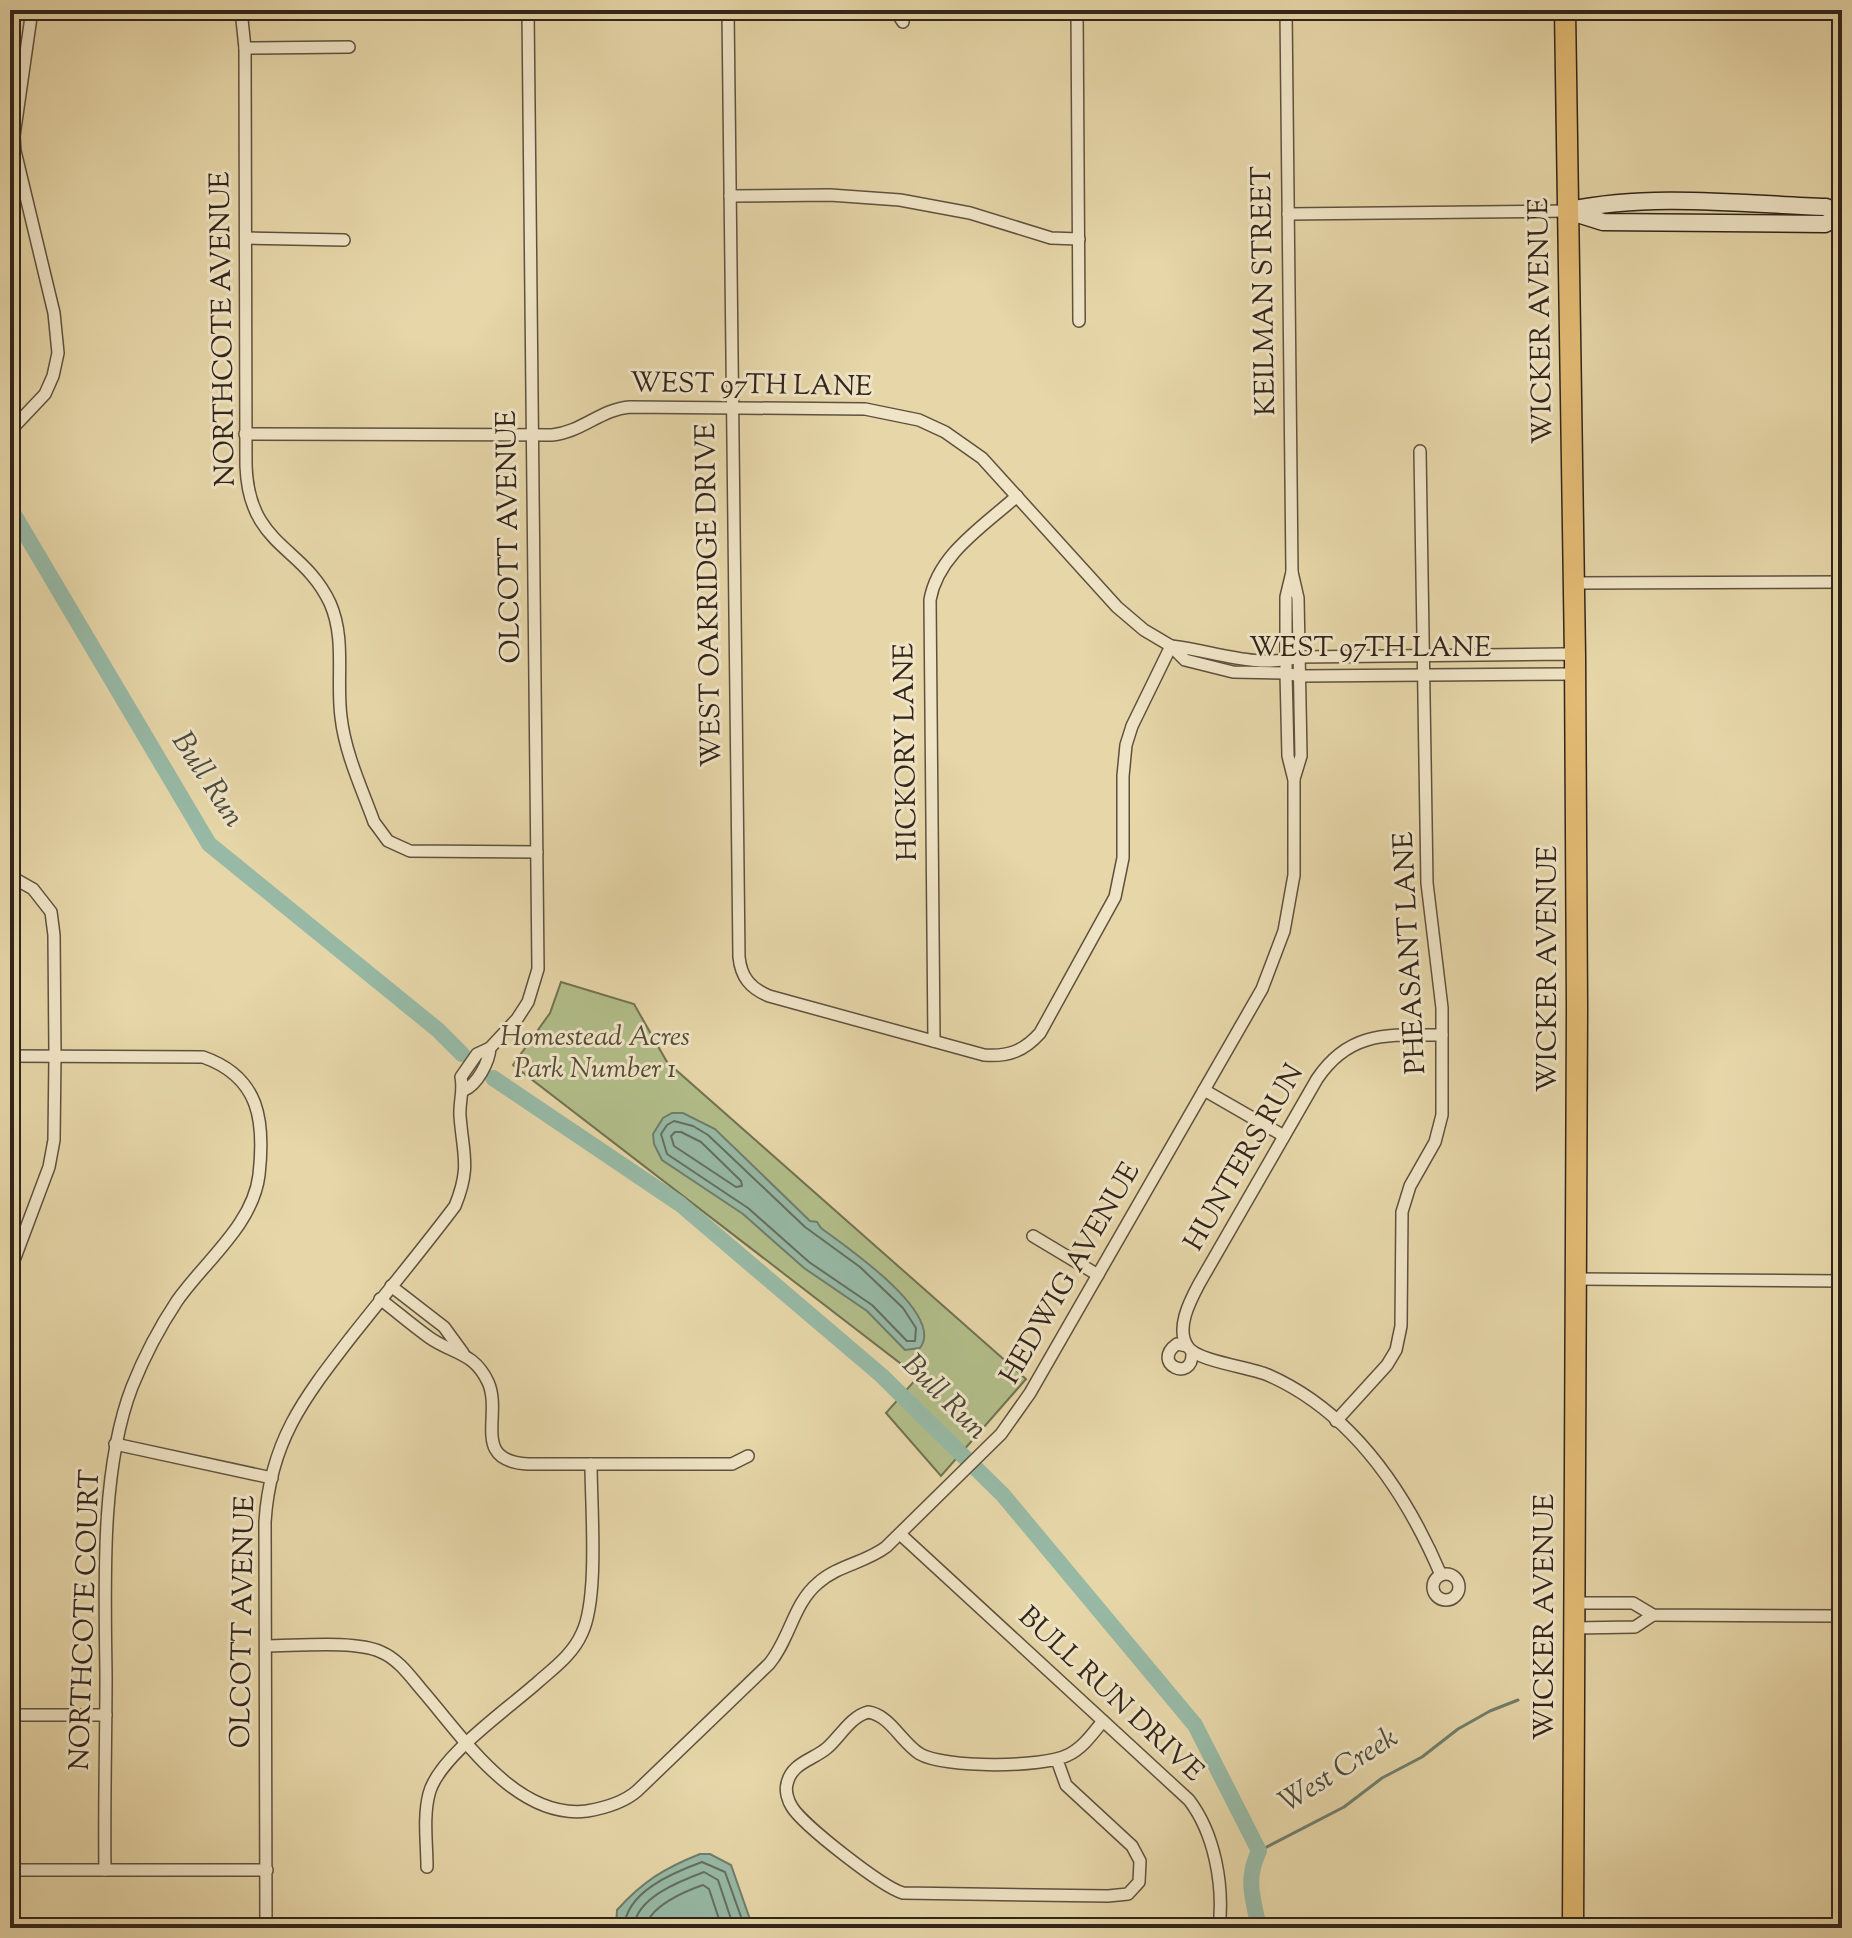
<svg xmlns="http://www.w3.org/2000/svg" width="1852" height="1938" font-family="'Sorts Mill Goudy',serif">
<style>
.green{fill:#b2be8a;stroke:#727252;stroke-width:2}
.water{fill:#97b9a5;stroke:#6f7e6d;stroke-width:2}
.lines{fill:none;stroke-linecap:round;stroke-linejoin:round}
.shore{stroke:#646f60;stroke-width:2}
.stream{stroke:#6f7e6d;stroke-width:3}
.river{stroke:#97b9a5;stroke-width:16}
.street-casing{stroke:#5f513e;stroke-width:14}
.secondary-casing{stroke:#32251a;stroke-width:19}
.highway-casing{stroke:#32251a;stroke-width:23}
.street{stroke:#efe4c6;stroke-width:11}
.secondary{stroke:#efe4c6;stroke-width:16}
.highway{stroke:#e3bb74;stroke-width:20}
.labels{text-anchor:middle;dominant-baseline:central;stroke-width:6;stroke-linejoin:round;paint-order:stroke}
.street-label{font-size:28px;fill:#32251a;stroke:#efe4c6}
.park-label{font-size:28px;font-style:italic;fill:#524b36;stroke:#efe4c6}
.water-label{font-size:30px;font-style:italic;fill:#4b4a3d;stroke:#efe4c6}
</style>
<rect width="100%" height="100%" fill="#e6d6a8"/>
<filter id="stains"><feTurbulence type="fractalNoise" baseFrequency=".0025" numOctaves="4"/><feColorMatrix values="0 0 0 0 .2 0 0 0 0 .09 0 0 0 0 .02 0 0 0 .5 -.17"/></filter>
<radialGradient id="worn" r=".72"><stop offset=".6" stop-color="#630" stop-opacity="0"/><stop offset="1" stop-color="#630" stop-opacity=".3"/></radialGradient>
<path class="green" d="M561,982L634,1004L667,1062L1026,1379L941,1476L886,1413L918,1377L513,1065L550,1013Z"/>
<g class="water">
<path d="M672,1113H683L715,1129L810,1221L817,1222L821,1228C845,1246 946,1314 920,1348L905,1350L867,1311L804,1268L743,1214L662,1160L654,1144L653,1134L663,1118Z"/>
<path d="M700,1854H710L731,1865L753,1928H616L617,1910C643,1881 665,1868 700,1854Z"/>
</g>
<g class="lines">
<g class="shore">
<path d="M674,1121L693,1126L708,1135L805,1227L860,1267L903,1308L916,1328L915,1341H907L872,1305L809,1262L748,1208L667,1154L661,1134L667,1125Z"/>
<path d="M681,1132L701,1142L741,1181L742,1186L736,1187L674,1146L671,1136L675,1132Z"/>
<path d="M624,1928C626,1892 672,1873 702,1862L725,1872L745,1928"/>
<path d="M634,1928C635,1898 680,1881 704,1872L718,1880L734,1928"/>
<path d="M646,1928C648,1907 685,1891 703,1885L709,1889L722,1928"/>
</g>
<path class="stream" d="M1259,1851L1344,1807L1382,1778L1422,1757L1458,1729L1490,1711L1518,1700"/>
<g class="river">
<path d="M10,508L209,844L438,1030L462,1054"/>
<path d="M493,1078L680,1204L881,1375L1003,1495L1195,1725L1259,1851C1245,1880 1253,1898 1259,1928"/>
</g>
<g class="street-casing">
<g id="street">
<path d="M241,10L245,48L246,466C249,547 303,545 330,603C346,639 336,679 341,717C345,753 362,789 374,822L388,841L410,851L537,852"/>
<path d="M728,10L739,957C741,977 750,988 769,996L984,1055C1008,1057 1024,1051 1040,1033L1115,897L1123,858V776L1126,745L1132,726L1171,646"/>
<path d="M895,10L903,22"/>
<path d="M1077,10L1079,321"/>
<path d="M1286,10L1292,572L1298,598L1301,756L1294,779"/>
<path d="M245,48L349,47"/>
<path d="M730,196L830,195L900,200L970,213L1051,238L1079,239"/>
<path d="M1288,214L1568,211"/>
<path d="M247,238L344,240"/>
<path d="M10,431L45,394L53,376L58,353L54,313L15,151L14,136L32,10"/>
<path d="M245,434L552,435C582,432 601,409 630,407L865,409L919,420L945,432L982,458L1117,607L1144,630L1171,646L1185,660L1233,672L1286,673L1299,676L1575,674"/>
<path d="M1574,583L1842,582"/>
<path d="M1171,646C1215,651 1255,669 1299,657L1565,654L1575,656"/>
<path d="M10,876L33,889L51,912L54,935L55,1055L54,1140L49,1167L10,1271"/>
<path d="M934,1041L930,600C938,554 984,526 1017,496"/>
<path d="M10,1056L203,1057C260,1077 265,1121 259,1175C253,1225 204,1262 177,1301C159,1328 144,1357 132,1387C100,1470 105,1587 106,1676C106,1740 104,1805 105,1870"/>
<path d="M464,1090C477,1085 489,1062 490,1048"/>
<path d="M1204,1090L1284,1136"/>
<path d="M1033,1236L1098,1275"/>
<path d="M1577,1279L1842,1281"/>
<path d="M391,1286L444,1327L463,1353"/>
<path d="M380,1299C397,1312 413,1326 430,1338C453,1354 474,1352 488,1382C503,1415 470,1461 528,1464H732L748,1456"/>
<path d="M1187,1346L1177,1344C1150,1363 1193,1384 1192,1353"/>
<path d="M1336,1421L1387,1365L1396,1350L1401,1326L1402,1212L1410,1186L1435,1142L1442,1115V1008L1427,883L1420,451"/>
<path d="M115,1444L272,1478"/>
<path d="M900,1534L1189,1800C1215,1834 1224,1886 1219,1928"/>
<circle cx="1446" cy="1587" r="13"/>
<path d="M1441,1575C1406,1493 1352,1412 1268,1375C1249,1367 1197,1361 1188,1347C1175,1329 1190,1301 1199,1284L1317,1079C1350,1030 1389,1035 1442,1035"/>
<path d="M1574,1603H1633L1653,1615L1842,1616"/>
<path d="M1574,1628L1635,1627L1653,1615"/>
<path d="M266,1646C296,1646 356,1640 381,1652C398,1659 410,1676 421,1689C462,1736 516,1820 587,1811C605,1808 623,1803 637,1791L769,1664C790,1639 793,1604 818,1583C838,1565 865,1563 886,1547L1001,1434L1030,1393L1262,989L1284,931L1294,875V780L1288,756L1286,673V597L1292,572"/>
<path d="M10,1715H106"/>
<path d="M1057,1760L1066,1785L1132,1846L1140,1861L1139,1882L1128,1894L1108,1896L903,1893C882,1887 803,1825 792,1807C788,1801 785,1791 787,1784C791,1763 813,1760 827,1748C840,1737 850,1717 868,1712C890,1715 901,1742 920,1754C944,1768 1043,1768 1068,1755C1083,1748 1093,1733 1103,1721"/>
<path d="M427,1867C427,1844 423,1817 429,1794C438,1757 508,1709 538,1682C554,1668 573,1654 582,1633C599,1598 591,1506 591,1464"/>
<path d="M10,1870H267"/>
<path d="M266,1928L265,1522C270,1441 304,1398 352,1336C386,1293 422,1250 455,1206C471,1167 463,1155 460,1116C459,1102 464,1091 461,1077L477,1054L490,1048L517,1019L528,1002L538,969L528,10"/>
</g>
</g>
<g class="secondary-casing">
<g id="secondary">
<path d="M1570,210C1652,193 1742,204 1826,207L1842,215"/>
<path d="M1568,211L1603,222L1825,224L1841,215"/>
</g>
</g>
<g class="highway-casing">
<path id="highway" d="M1565,10L1575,656L1577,1008L1573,1928"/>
</g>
<use href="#street" class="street"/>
<use href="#secondary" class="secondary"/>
<use href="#highway" class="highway"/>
</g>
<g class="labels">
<g class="street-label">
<text transform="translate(1265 291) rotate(-91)">KEILMAN STREET</text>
<text transform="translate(1542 321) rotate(-91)">WICKER AVENUE</text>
<text transform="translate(224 329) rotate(-91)">NORTHCOTE AVENUE</text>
<text transform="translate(751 386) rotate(1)">WEST 97TH LANE</text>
<text transform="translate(510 537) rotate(-91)">OLCOTT AVENUE</text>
<text transform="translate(710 595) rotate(-91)">WEST OAKRIDGE DRIVE</text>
<text x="1370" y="649">WEST 97TH LANE</text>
<text transform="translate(907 752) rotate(-91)">HICKORY LANE</text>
<text transform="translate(1411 953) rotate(-93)">PHEASANT LANE</text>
<text transform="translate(1549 969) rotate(-90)">WICKER AVENUE</text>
<text transform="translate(1245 1158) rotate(-60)">HUNTERS RUN</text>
<text transform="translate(1071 1274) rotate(-60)">HEDWIG AVENUE</text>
<text transform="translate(1546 1617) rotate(-90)">WICKER AVENUE</text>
<text transform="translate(86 1620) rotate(-88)">NORTHCOTE COURT</text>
<text transform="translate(244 1622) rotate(-89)">OLCOTT AVENUE</text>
<text transform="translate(1110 1695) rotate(43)">BULL RUN DRIVE</text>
</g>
<g class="park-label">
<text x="595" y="1038">Homestead Acres<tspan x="595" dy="32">Park Number 1</tspan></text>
</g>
<g class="water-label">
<text transform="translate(207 780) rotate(57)">Bull Run</text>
<text transform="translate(944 1398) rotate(45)">Bull Run</text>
<text transform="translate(1339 1771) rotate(-32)">West Creek</text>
</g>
</g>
<rect width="1852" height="1938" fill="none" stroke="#e6d6a8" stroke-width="40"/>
<rect x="12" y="12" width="1828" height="1914" fill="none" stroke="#32251a" stroke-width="4"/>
<rect x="20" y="20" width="1812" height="1898" fill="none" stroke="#32251a" stroke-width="2"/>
<rect width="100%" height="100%" filter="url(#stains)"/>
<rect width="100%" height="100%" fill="url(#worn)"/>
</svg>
